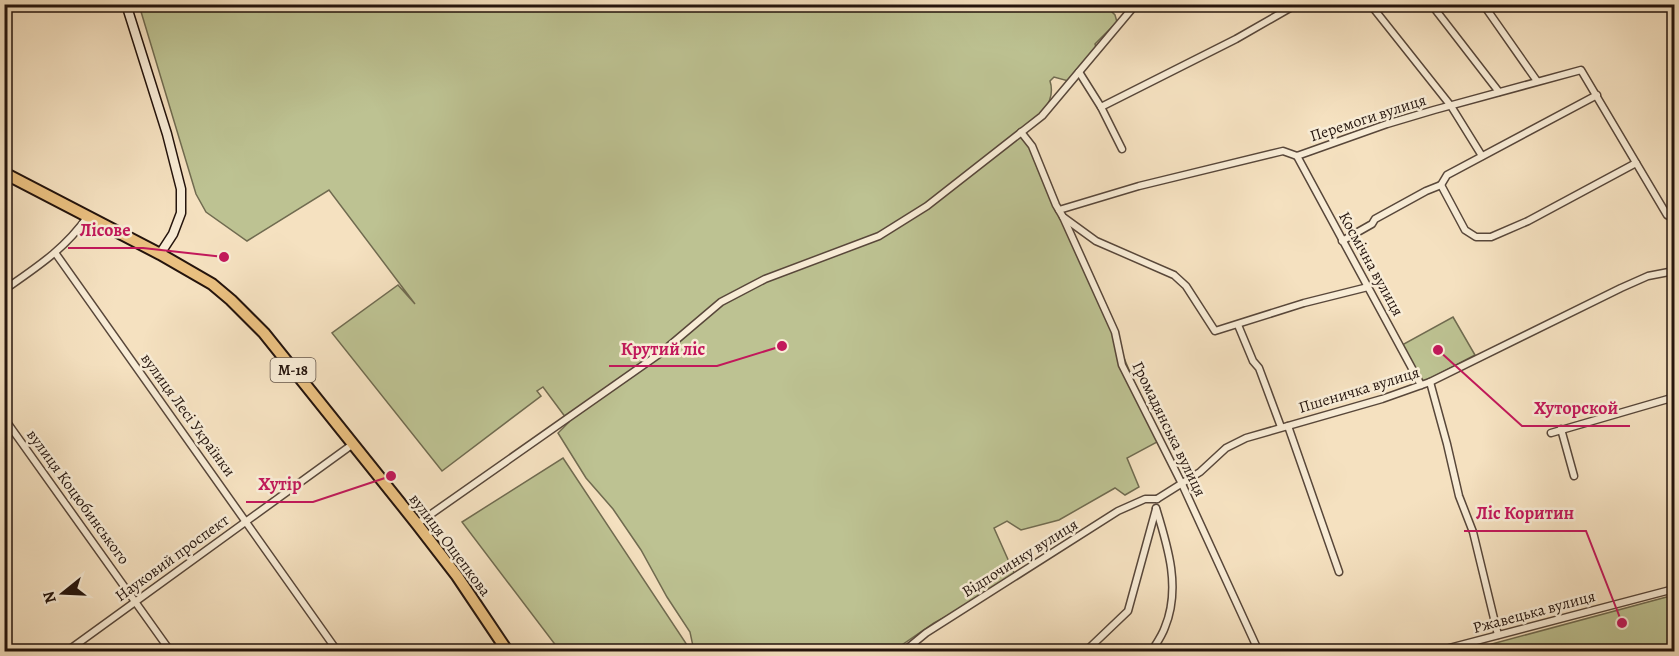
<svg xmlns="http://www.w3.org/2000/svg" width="1679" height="656" font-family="Alegreya,serif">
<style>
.green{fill:#bdc292;stroke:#706b50;stroke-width:1.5}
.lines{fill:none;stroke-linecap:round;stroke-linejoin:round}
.street-casing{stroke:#58473a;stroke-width:9}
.secondary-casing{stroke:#24140d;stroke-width:11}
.highway-casing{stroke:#24140d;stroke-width:14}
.street{stroke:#f8ecd6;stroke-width:6}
.secondary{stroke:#f8ecd6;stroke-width:8}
.highway{stroke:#eac080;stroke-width:10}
.labels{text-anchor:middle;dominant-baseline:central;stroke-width:5;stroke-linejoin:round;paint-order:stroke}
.shield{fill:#f8ecd6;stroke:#645549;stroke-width:1.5}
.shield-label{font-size:15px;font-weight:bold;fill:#24140d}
.street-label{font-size:16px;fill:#24140d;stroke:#f8ecd6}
.leader{fill:none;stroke:#c2185b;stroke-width:2}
.callout-dot{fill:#c2185b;stroke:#f8ecd6;stroke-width:2}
.callout-label{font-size:18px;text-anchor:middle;font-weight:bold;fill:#c2185b;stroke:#f8ecd6;stroke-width:5;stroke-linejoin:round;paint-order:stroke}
</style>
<rect width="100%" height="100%" fill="#f5e1c0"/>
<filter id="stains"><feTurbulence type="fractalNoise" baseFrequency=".00333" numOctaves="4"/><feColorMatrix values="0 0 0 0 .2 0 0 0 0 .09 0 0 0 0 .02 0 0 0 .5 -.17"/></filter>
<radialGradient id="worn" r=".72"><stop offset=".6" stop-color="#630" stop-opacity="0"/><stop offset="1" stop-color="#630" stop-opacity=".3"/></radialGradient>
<g class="green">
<path d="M139,5H1097L1092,11L1107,7L1115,15L1117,22L1095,44L1097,51L1072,82L1054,77L1050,81C1057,103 1037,119 1022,131L1030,138L1055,206L1067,223L1159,441L1127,458L1139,487L1125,495L1115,488L1059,520L1021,530L1007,521L994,528L1014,573L971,603L934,623L893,651H694L690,632L667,597L641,550L613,509L586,478L558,433L569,422L543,387L537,391L541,396L442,471L332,333L398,285L415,304L329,190L247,241L206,212L196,194Z"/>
<path d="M1453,317L1475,355L1422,383L1402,345Z"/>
<path d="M563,458L691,651H560L462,522Z"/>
<path d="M1674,595V651H1466Z"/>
</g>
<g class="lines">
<g class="street-casing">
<g id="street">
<path d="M1370,4L1451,106L1482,156"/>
<path d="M1431,4L1499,92"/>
<path d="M1483,4L1537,81"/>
<path d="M1079,72L1101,107L1122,149"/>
<path d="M1101,107L1236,39L1297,4"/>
<path d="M1021,132L1032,146L1056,205L1063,217L1096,241L1174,275L1186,286L1215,331L1304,303L1368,287"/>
<path d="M1297,156L1421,385"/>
<path d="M1441,185L1465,230L1476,237H1491L1528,221L1636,163"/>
<path d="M1441,185L1447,175L1597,95"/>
<path d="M1059,210L1139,186L1283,151L1297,156L1387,124L1434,110L1581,70L1667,215L1674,219"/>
<path d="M1063,217L1115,332L1122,365L1182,484L1259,652"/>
<path d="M1342,241L1372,224L1375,219L1426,191L1441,185"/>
<path d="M56,254L338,652"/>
<path d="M4,290C37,267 65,249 88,216"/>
<path d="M1238,325L1253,361L1259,368L1281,427"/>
<path d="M1430,382L1447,444L1459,496L1473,532L1498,635"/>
<path d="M4,418L171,652"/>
<path d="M1288,426L1339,572"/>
<path d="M1561,429L1574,476"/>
<path d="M1551,433L1668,399L1674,400"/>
<path d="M1157,499L1200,472L1226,448L1246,438L1382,399L1430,382L1621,288L1648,276L1674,271"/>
<path d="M417,524L662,352L721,302L765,279L879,236L927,206L1042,116L1136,4"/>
<path d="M66,652L353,444"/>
<path d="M496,652L504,645"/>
<path d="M903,652L926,633L1118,511L1145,499H1157"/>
<path d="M1085,652L1128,611L1156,509"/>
<path d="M1151,652C1156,644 1162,636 1165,627C1181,588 1168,547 1156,508"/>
<path d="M1434,652L1674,589"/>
</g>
</g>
<g class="secondary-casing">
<path id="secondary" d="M126,4L167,134L181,189V213L173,234L160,254"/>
</g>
<g class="highway-casing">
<path id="highway" d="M4,173L160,254L212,284L231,300L264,333L417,524L457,576L508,652"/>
</g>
<use href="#street" class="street"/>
<use href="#secondary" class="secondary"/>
<use href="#highway" class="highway"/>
</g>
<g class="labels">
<rect class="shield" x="270.5" y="358" width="45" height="24" rx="4.5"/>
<g class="shield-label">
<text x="293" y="370">М-18</text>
</g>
<g class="street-label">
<text transform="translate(1368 118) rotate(-18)">Перемоги вулиця</text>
<text transform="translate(1371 264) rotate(61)">Космічна вулиця</text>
<text transform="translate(1359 390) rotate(-17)">Пшеничка вулиця</text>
<text transform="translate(188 415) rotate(54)">вулиця Лесі Українки</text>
<text transform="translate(1169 429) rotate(64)">Громадянська вулиця</text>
<text transform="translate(78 497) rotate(54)">вулиця Коцюбинського</text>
<text transform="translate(450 545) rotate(53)">вулиця Ощепкова</text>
<text transform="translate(172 558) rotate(-36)">Науковий проспект</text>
<text transform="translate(1020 558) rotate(-32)">Відпочинку вулиця</text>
<text transform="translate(1534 612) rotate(-15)">Ржавецька вулиця</text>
</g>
</g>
<path class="leader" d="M224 257L143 248H68M782 346L717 366H609M1438 350L1522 426H1630M391 476L313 502H246M1622 623L1586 531H1464"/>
<g class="callout-dot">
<circle cx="224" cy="257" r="6"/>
<circle cx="782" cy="346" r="6"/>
<circle cx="1438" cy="350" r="6"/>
<circle cx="391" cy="476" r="6"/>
<circle cx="1622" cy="623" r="6"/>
</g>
<g class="callout-label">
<text x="105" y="236">Лісове</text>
<text x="663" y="355">Крутий ліс</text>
<text x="1576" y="414">Хуторской</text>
<text x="280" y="490">Хутір</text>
<text x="1525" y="519">Ліс Коритин</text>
</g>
<rect width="1679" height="656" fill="none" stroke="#f5e1c0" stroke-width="24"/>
<rect x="6" y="6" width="1667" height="644" fill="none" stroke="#24140d" stroke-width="3"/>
<rect x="12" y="12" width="1655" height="632" fill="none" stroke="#24140d" stroke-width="1.5"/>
<g transform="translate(63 593) rotate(252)" stroke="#f8ecd6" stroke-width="4.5" paint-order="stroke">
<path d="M0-4.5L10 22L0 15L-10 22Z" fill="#24140d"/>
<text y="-9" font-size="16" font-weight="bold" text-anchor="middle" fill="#24140d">N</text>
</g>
<rect width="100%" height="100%" filter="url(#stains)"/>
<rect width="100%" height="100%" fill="url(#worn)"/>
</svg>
